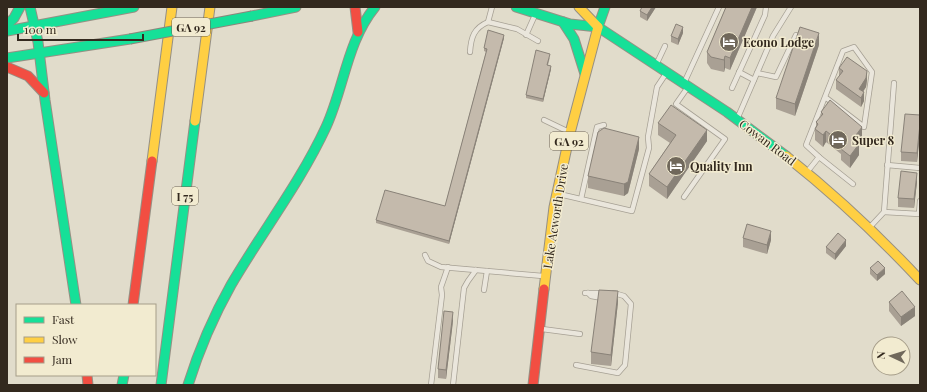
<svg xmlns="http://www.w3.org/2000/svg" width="927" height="392" font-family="'Playfair Display',serif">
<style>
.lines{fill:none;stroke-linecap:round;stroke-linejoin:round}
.lane-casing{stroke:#a6a094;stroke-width:6}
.fast-casing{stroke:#969084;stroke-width:11}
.slow-casing{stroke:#969084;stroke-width:11}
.jam-casing{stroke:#969084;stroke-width:11}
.lane{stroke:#eae6dc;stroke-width:4.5}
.fast{stroke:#16e098;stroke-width:9}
.slow{stroke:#ffcf43;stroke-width:9}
.jam{stroke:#f24e42;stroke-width:9}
.fast-bridge-casing{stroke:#8b867b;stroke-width:11;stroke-linecap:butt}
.fast-bridge{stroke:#16e098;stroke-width:9}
.wall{fill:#a9a094}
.shaded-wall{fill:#898278}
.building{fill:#c4baac;stroke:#898278}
.labels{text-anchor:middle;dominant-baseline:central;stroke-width:3;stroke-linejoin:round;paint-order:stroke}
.shield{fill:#f2ebd0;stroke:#6c6353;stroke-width:1}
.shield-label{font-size:11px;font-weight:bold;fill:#33291e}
.poi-label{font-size:12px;font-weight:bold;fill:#33291e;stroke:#f2ebd0;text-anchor:start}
.street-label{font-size:12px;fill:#33291e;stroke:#f2ebd0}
</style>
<rect width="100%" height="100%" fill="#e1dccb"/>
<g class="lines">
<g class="lane-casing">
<g id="lane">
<path d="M488,22L492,7"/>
<path d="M526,35L535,15"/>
<path d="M470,52C471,37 474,28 488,22L517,29L538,41"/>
<path d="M657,63L665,46"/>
<path d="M739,72L754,80"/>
<path d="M757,73L776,77L796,35"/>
<path d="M685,81L719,7"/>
<path d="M732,88L765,15L766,7"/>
<path d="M738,117L773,36L791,7"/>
<path d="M544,120L567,131"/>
<path d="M819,157L806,145L843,51L854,47L872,72L864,127L825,97"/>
<path d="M887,165L920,168"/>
<path d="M807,172L819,157L853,184"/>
<path d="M559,194L632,211L649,148L648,137L657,87L667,72"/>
<path d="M684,197L725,139L676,104L688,87"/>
<path d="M581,199L597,127L604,125"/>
<path d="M884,212L919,214L920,201"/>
<path d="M870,227L884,212L894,83"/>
<path d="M425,255L428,261L441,267L543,276"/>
<path d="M484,290L487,271"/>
<path d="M585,293H604"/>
<path d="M588,293L591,296L602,298"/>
<path d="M542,329L580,334"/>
<path d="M576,365L618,373L625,365L631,304L624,296L614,293"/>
<path d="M431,385L442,295L441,287L448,267"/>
<path d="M453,385L464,288L468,281L476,270"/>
</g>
</g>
<g class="fast-casing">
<g id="fast">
<path d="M30,7L38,42L45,100L76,305"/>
<path d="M516,7L570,24L598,27"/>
<path d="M605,7L598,27L727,112L786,156"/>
<path d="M252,16L296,7"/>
<path d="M563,22L574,39L585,74"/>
<path d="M7,25L14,18L20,7"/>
<path d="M7,31L134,7"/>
<path d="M7,58L130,39"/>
<path d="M122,385L124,375"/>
<path d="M161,385L195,121"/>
<path d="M188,385C199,350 213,317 231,285C262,232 300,183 326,127C344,88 347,41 375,7"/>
</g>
</g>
<g class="slow-casing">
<g id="slow">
<path d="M579,7L598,27"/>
<path d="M195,121L210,7"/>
<path d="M786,156C834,194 878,235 920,280"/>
<path d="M152,161L172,7"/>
<path d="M544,289L554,207L570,133L598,27"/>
</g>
</g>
<g class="jam-casing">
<g id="jam">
<path d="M355,7L358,32"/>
<path d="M7,67L28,76L44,93"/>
<path d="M133,305L152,161"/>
<path d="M87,375L88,385"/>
<path d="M533,385L544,289"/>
</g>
</g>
<use href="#lane" class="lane"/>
<use href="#fast" class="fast"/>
<use href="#slow" class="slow"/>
<use href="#jam" class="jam"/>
<g class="fast-bridge-casing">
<path id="fast-bridge" d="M130,39L252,16"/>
</g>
<use href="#fast-bridge" class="fast-bridge"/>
</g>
<g class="wall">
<path d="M656,7L647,21L640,17V11Z"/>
<path d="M726,7H757L730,70L725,68L724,72L711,69L707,63V52Z"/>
<path d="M683,33L678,45L671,42V36Z"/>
<path d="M504,38L449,244L376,223V220L445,206L486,52L484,51V48Z"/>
<path d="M819,45L795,116L776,109V98Z"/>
<path d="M550,57L548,65L551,69L543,102L526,98V95Z"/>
<path d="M839,68L867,80L866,87L863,92L864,101L861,107L836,89V80L839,77Z"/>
<path d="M821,112L862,139L859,143V155L850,168L841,160V154L826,142L823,147L815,140V129L816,127V122L821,117Z"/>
<path d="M920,115V132L917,162L901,161V152Z"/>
<path d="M658,123L707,141L667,199L649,186V174L670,143L658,135Z"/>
<path d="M639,149L628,193L624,196L588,188V176Z"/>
<path d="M917,182L914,208L898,207V198Z"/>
<path d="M743,238L771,240L767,254L743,247Z"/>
<path d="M846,246L835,260L826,253V247Z"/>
<path d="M870,268L885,274L877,281L870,274Z"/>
<path d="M618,302L611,366L591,364V352Z"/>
<path d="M889,302L915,316L901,326L889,311Z"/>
<path d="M453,321L446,379L438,378V369Z"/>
</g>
<g class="shaded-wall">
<path d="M652,7H656L647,21V15Z"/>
<path d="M752,7H757L730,70V58Z"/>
<path d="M683,27V33L678,45V39Z"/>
<path d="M819,33V45L795,116V104Z"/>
<path d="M504,35V38L449,244V241Z"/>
<path d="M725,56V68L724,72V60Z"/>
<path d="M551,66V69L543,102V99Z"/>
<path d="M867,71V80L866,87L859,97V89Z"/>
<path d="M864,92V101L861,107V98Z"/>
<path d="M920,124V132L917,162V153Z"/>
<path d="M862,127V139L853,150V139Z"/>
<path d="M707,130V141L667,199V187Z"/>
<path d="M826,131V142L823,147V135Z"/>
<path d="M639,137V149L628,193L624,196V184Z"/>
<path d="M859,144V155L850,168V156Z"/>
<path d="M917,173V182L914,208V199Z"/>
<path d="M771,231V240L767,254V245Z"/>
<path d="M846,240V246L835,260V254Z"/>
<path d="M885,268V274L877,281V275Z"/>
<path d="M618,291V302L611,366V355Z"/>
<path d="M915,307V316L901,326V317Z"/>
<path d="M453,312V321L446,379V370Z"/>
</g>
<g class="building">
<path d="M642,7H652L647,15L640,11Z"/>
<path d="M726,7H752L730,58L725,56L724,60L711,57L707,52Z"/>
<path d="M676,24L683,27L678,39L671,36Z"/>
<path d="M800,27L819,33L795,104L776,98Z"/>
<path d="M488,30L504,35L449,241L376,220L385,190L445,206L487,49L484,48Z"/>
<path d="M536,50L550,54L547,65L551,66L543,99L526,95Z"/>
<path d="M847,57L867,71L866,78L859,89L864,92L861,98L836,80L843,71L839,68Z"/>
<path d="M830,100L862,127L853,139L859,144L850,156L841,149L844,145L826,131L823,135L815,129L818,124L816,122L823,114L821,112Z"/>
<path d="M671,105L707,130L667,187L649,174L676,135L658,123Z"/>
<path d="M905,114L920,115V124L917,153L901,152Z"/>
<path d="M604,128L639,137L628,182L624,184L588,176L598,132Z"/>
<path d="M901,171L917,173L914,199L898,198Z"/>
<path d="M747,224L771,231L767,245L743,238Z"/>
<path d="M838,233L846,240L835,254L826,247Z"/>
<path d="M878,261L885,268L877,275L870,268Z"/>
<path d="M599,290L618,291L611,355L591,352Z"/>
<path d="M902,291L915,307L901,317L889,302Z"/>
<path d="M444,311L453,312L446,370L438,369Z"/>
</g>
<defs>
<g id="hotel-disc" transform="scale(1)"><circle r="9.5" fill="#70685b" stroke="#f2ebd0"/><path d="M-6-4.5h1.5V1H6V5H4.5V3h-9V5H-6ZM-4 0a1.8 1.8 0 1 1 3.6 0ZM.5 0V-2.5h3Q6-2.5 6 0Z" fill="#fff"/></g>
</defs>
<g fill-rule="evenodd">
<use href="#hotel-disc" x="729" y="42"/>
<use href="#hotel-disc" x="838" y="140"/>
<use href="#hotel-disc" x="676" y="166"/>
</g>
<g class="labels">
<g class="shield">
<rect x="172" y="18" width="38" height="18" rx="3"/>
<rect x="550" y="132" width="38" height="18" rx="3"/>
<rect x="172" y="187" width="26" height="18" rx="3"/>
</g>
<g class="shield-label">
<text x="191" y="27">GA 92</text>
<text x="569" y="141">GA 92</text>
<text x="185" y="196">I 75</text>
</g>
<g class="poi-label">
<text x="743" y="42">Econo Lodge</text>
<text x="852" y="140">Super 8</text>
<text x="690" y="166">Quality Inn</text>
</g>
<g class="street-label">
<text transform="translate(768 142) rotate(37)">Cowan Road</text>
<text transform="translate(555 216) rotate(-81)">Lake Acworth Drive</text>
</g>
</g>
<rect width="927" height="392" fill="none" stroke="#33291e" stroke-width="16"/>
<rect x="16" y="304" width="140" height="72" fill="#f2ebd0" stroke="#a69d89"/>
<rect x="24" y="317" width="20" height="6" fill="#16e098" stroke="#a69d89"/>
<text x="52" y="324" font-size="12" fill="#33291e">Fast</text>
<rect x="24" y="337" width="20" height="6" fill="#ffcf43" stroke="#a69d89"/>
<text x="52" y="344" font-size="12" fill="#33291e">Slow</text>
<rect x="24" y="357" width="20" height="6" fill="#f24e42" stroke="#a69d89"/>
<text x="52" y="364" font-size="12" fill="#33291e">Jam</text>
<g transform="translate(891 356) rotate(274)"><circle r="19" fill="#f2ebd0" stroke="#a69d89"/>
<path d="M0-3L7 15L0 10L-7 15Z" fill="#70685b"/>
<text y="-6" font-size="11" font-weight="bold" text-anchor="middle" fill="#33291e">N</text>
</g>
<path d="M18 34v6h125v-6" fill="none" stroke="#33291e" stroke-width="2"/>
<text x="24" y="34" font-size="12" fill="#33291e" stroke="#f2ebd0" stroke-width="3" paint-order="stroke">100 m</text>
</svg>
